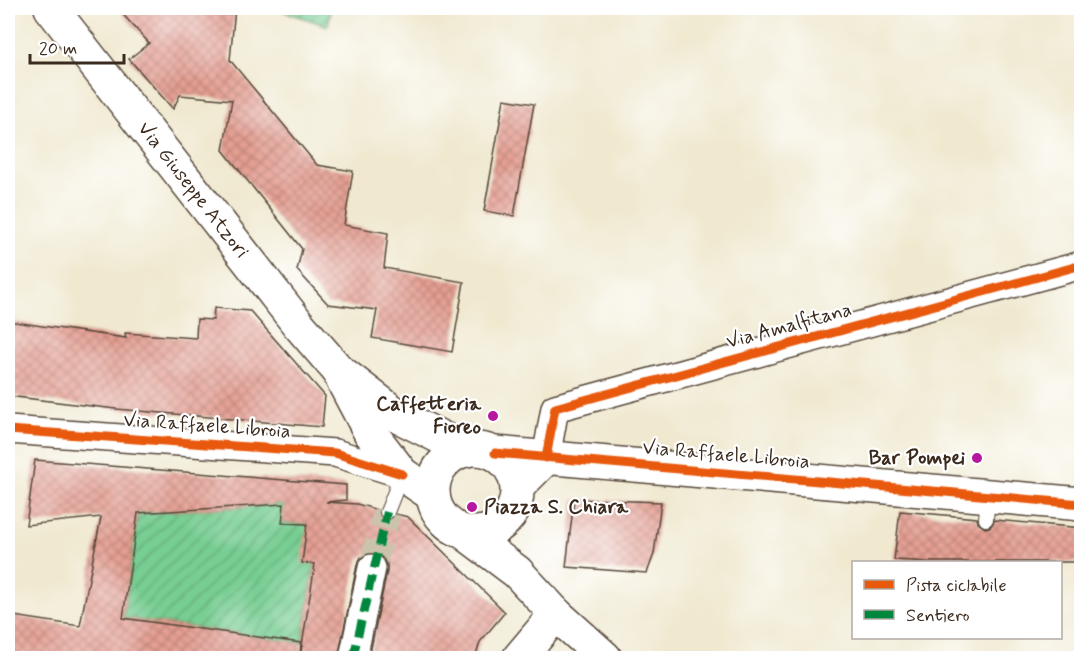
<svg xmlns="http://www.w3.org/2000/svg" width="1089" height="666" font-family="Mynerve,sans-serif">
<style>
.garden{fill:url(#garden-furrows);stroke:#597c58;stroke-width:1.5}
.building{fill:url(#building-cross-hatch)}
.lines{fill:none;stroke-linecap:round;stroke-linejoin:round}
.minor-tunnel{stroke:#ccc3ac;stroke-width:27;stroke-dasharray:27 14;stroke-linecap:butt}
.service-casing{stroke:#564739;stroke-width:16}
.minor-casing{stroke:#564739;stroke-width:30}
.tertiary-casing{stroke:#564739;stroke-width:36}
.primary-casing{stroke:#564739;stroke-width:36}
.service{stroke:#fff;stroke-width:14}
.minor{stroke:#fff;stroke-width:27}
.tertiary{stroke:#fff;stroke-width:33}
.primary{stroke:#fff;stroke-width:33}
.quiet{stroke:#00873e;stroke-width:8;stroke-dasharray:15 8;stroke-linecap:butt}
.cycleway-casing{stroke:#fff;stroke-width:13}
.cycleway{stroke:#e8590c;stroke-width:9}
.poi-dot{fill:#b5179e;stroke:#fff;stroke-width:2}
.labels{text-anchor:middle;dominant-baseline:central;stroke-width:4.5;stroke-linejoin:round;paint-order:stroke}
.street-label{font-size:20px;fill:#3b2a1e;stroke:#fff}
.poi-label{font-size:20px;font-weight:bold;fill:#3b2a1e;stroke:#fff;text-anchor:end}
</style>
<defs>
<pattern id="garden-furrows" width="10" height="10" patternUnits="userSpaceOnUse" patternTransform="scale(1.5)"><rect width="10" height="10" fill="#77ce93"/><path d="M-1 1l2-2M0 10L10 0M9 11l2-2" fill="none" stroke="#63a777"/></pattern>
<pattern id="building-cross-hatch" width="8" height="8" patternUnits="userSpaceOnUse" patternTransform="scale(1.5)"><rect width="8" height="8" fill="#e59f93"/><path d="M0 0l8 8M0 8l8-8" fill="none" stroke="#bb8277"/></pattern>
</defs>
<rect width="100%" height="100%" fill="#fff"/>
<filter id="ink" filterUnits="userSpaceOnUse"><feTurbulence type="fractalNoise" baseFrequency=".0167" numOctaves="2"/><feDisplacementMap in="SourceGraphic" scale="12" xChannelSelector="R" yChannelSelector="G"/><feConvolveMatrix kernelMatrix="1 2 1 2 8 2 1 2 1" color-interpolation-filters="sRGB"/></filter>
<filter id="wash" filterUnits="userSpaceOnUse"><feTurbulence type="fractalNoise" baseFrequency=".008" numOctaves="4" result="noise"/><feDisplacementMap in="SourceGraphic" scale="24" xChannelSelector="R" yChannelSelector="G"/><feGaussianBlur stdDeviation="1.35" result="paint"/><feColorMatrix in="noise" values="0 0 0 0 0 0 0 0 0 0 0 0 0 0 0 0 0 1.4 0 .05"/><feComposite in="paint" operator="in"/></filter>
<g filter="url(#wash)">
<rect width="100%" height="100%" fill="#f0e9d0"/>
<g class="garden">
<path d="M274,8H331L328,26Z"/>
<path d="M284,504L282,523L307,524L315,564L302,643L123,618L138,513Z"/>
</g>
<g id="blocks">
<g class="building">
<path d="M117,8H235L230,60L317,165L353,171L344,225L388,233L384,268L464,282L452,352L372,338L377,310L328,304L297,270L302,249L223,150L232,100L180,95L173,109L129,59L149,43Z"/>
<path d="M504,99L534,104L514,216L484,211Z"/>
<path d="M214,308L250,311L325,396L322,427L116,409L8,396V321L126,338L125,333L196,338L197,319L213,320Z"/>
<path d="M35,460L346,485V500L326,502L357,504L378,510L380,517L384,521L392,519L396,514L408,517L505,612L480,642L475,658H369L387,571V563L383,557L376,553H368L361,557L357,565L338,658H300L315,564L302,563L307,524L282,523L284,504L138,513L123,618L301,643L300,658H8L14,616L80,626L101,517L26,525Z"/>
<path d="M574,499L661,502L654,554L647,573L566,567Z"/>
<path d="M900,511L977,518L978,523L985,528L990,527L995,520L1082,528V562H932L894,560Z"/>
</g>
</g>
</g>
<g filter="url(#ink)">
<use href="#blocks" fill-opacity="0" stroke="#564739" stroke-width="1.5"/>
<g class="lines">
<path class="minor-tunnel" d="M372,568L387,512"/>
<g class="service-casing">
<g id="service">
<path d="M387,512L402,474"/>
<path d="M986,519L988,496"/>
</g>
</g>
<g class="minor-casing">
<g id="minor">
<path d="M8,430L335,453L402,474"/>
<path d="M546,458L555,408L1082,265"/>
<path d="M353,658L372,568"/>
</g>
</g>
<g class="tertiary-casing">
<g id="tertiary">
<path d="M495,453L1082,504"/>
<path d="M518,486L546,458"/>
<path d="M519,658L556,614"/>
</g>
</g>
<g class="primary-casing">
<g id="primary">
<path id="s1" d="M51,8L299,325L338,370L398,416L466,450"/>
<path d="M341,377L370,432L402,474L433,495"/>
<circle cx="475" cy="491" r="42"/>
<path d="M465,533L517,572L556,614L605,658"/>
</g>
</g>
<use href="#service" class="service"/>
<use href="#minor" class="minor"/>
<use href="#tertiary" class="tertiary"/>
<use href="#primary" class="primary"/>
<path class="quiet" d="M353,658L387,512"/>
<g class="cycleway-casing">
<g id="cycleway">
<path d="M8,430L335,453L402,474"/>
<path d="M495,453L1082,504"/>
<path d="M546,458L555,408L1082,265"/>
</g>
</g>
<use href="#cycleway" class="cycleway"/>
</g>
</g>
<g class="poi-dot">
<circle cx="493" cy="416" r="6"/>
<circle cx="977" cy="458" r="6"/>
<circle cx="472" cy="507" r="6"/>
</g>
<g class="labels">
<g class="street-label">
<text stroke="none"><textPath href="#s1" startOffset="231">Via Giuseppe Atzori</textPath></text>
<text transform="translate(789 326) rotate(-15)">Via Amalfitana</text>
<text transform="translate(207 426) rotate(4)">Via Raffaele Libroia</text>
<text transform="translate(726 455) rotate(5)">Via Raffaele Libroia</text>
</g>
<g class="poi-label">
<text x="481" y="404">Caffetteria<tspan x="481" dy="23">Fioreo</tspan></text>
<text x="965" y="458">Bar Pompei</text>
<text x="484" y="507" text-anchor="start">Piazza S. Chiara</text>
</g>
</g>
<rect width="1089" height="666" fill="none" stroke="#fff" stroke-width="30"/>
<rect x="852" y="561" width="210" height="78" fill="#ffffff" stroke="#b1aaa5" stroke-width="1.5"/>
<rect x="864" y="580" width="30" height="9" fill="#e8590c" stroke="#b1aaa5" stroke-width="1.5"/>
<text x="906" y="591" font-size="18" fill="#3b2a1e">Pista ciclabile</text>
<rect x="864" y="610" width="30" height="9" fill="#00873e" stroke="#b1aaa5" stroke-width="1.5"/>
<text x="906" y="621" font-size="18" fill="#3b2a1e">Sentiero</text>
<path d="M30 54v9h94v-9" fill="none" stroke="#3b2a1e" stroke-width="3"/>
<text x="39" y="54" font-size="18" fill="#3b2a1e" stroke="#ffffff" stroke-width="4.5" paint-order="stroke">20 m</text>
</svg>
